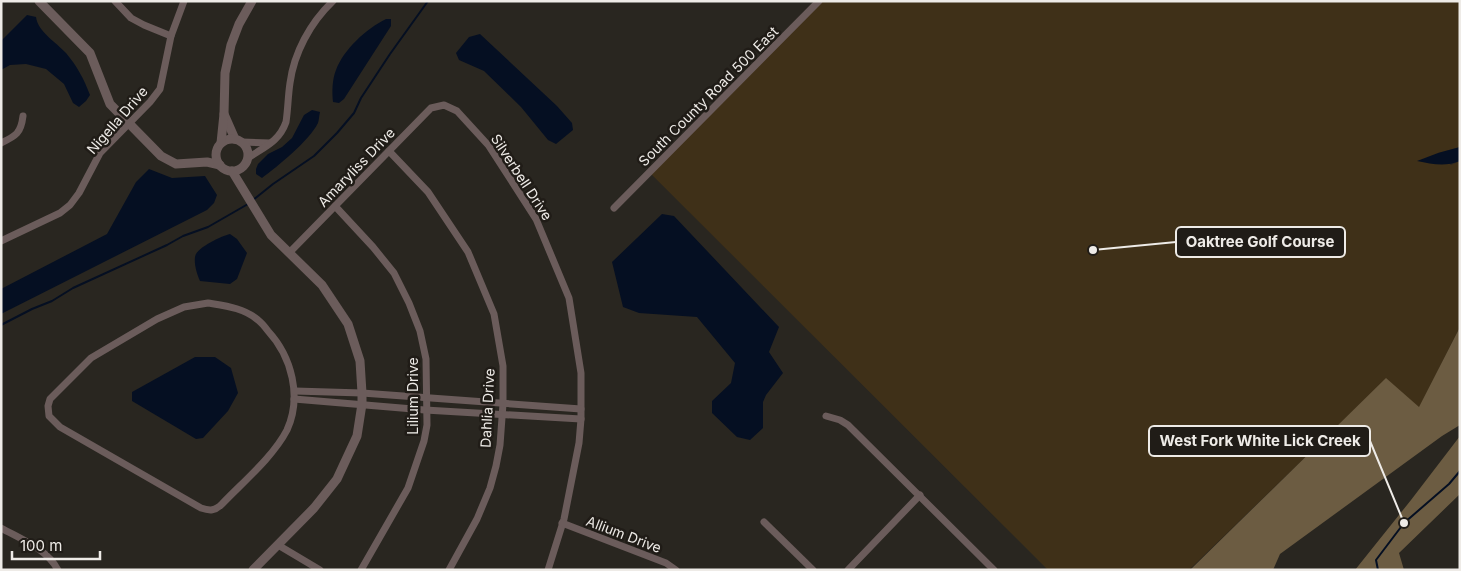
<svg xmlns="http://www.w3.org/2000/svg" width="1461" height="571" font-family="Inter,sans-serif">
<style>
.green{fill:#3f3018}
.forest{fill:#6c5c42}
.water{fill:#050f22}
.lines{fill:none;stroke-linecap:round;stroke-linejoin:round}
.stream{stroke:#050f22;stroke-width:2}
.minor{stroke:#6b5c5b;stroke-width:7}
.tertiary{stroke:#6b5c5b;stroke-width:9}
.labels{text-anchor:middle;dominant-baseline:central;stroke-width:5;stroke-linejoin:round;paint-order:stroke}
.street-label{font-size:14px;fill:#eeebe7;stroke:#201c17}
.leader{fill:none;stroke:#eeebe7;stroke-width:2}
.callout-dot{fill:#eeebe7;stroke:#201c17;stroke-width:2}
.callout{fill:#201c17;stroke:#eeebe7;stroke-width:2}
.callout-label{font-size:15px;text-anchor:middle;font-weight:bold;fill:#eeebe7}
</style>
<rect width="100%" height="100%" fill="#292620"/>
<path class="green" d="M823,1H1460V147L1438,153L1451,165L1460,161V327L1419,408L1386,379L1189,570H1048L649,172Z"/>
<g class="forest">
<path d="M1460,327V425L1442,436L1280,554L1273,570H1190L1386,378L1419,407Z"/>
<path d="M1460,436V494L1399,553L1404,570H1355L1411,500Z"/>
</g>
<g class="water">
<path d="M27,15L36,17C38,32 56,42 66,53C77,66 84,79 90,95L86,101L79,107L73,103L64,84L46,69L26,64L10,65L1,70V41Z"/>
<path d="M386,19H391V26L344,99L339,103L333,102C332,92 332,80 336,70C344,49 366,29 386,19Z"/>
<path d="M480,34L557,106L572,123L573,130L556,144L548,140L521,107L484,71L459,60L456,53L469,37Z"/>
<path d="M312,110L320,112C319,116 319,120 318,123C309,141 278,166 262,178L256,174V169L258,164L268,154L282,147L292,138L304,115Z"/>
<path d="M1460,147V161C1445,167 1432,164 1417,161L1438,153Z"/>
<path d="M149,169L172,178L205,176L217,195L214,203L207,210L1,314V289L107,234L136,182Z"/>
<path d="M662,214L674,216L779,327L769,352L783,373L766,395L763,402V428L750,440L737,437L712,413V401L731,383L735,363L697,317L639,313L623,307L612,262Z"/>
<path d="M230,234L237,239L247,253L237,279L230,284L200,281C197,274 194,265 195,257C196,248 221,236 230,234Z"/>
<path d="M195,357H215L231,368L238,393L228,411L203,438L196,439L132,401V392Z"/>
</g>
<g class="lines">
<g class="stream">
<path d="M253,200L273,184L314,156L337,133L354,113L361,98L390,54L428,1"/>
<path d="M1,325L32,309L52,301L73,288L167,245L183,236L208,227L248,204"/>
<path d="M1378,570L1376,560L1404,523L1449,484L1460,471"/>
</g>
<g class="minor">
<path d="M115,1L131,18L144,25L171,36"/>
<path d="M242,142L270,143"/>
<path d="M1,143C16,136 21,133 23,116"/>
<path d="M389,151L428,192L468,252L494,314L503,366V404L500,445L496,466L490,488L477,519L449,570"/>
<path d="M248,158C264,147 279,142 286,122C288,109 288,96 290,83C294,53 310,23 333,1"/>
<path d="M335,206L373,247L394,273L409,303L420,331L426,359L427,425L424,441L408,488L361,570"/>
<path d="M614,208L819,1"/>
<path d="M1,241L60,213L70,205L79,193L100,153L150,102L160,89L171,36L184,1"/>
<path d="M290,252L431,108L444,105L457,111L489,146L536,219L569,298L581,373V419L579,443L564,519L548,570"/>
<path d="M208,303C226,306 244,308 258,320C262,323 265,327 268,331C292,357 302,397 287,430C273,457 243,482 222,504C215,511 210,511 201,508L60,427L49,416L48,406L50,399L91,358L157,319L184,307Z"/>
<path d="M295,391L362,393L581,409"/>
<path d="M294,399L425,410L581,419"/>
<path d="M826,416L840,420L848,425L994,570"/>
<path d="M764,522L813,570"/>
<path d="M562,523L666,563L676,570"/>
<path d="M1,528C21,539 47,549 58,570"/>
<path d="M278,545L320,570"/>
<path d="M848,570L920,495"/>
</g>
<g class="tertiary">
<path d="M39,1L90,53L110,104L161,156L176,164L207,162L220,165"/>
<path d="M224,114L235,139"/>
<circle cx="232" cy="155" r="16"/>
<path d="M221,143L224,114L225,73L231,45L239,24L252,1"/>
<path d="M232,171L271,235L322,285L348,324L360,361L362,393V404L357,436L337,479L314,508L253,570"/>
</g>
</g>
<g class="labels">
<g class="street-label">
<text transform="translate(708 96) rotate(-45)">South County Road 500 East</text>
<text transform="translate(117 120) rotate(-49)">Nigella Drive</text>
<text transform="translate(356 167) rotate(-46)">Amaryliss Drive</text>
<text transform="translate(522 177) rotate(57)">Silverbell Drive</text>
<text transform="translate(412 396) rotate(-90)">Lilium Drive</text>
<text transform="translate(487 408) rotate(-87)">Dahlia Drive</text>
<text transform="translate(624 534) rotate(21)">Allium Drive</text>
</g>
</g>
<path class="leader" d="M1093 250L1176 242M1404 523L1370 441"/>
<g class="callout-dot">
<circle cx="1093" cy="250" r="5"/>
<circle cx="1404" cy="523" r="5"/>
</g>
<g class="callout">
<rect x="1176" y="227" width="169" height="30" rx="5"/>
<rect x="1149" y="426" width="221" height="30" rx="5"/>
</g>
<g class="callout-label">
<text x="1260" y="247">Oaktree Golf Course</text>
<text x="1260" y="446">West Fork White Lick Creek</text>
</g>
<rect width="1461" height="571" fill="none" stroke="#eeebe7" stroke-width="5"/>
<path d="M12 551v8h88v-8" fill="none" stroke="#eeebe7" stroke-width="2.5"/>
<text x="20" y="551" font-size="15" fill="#eeebe7" stroke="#201c17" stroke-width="4" paint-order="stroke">100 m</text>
</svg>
